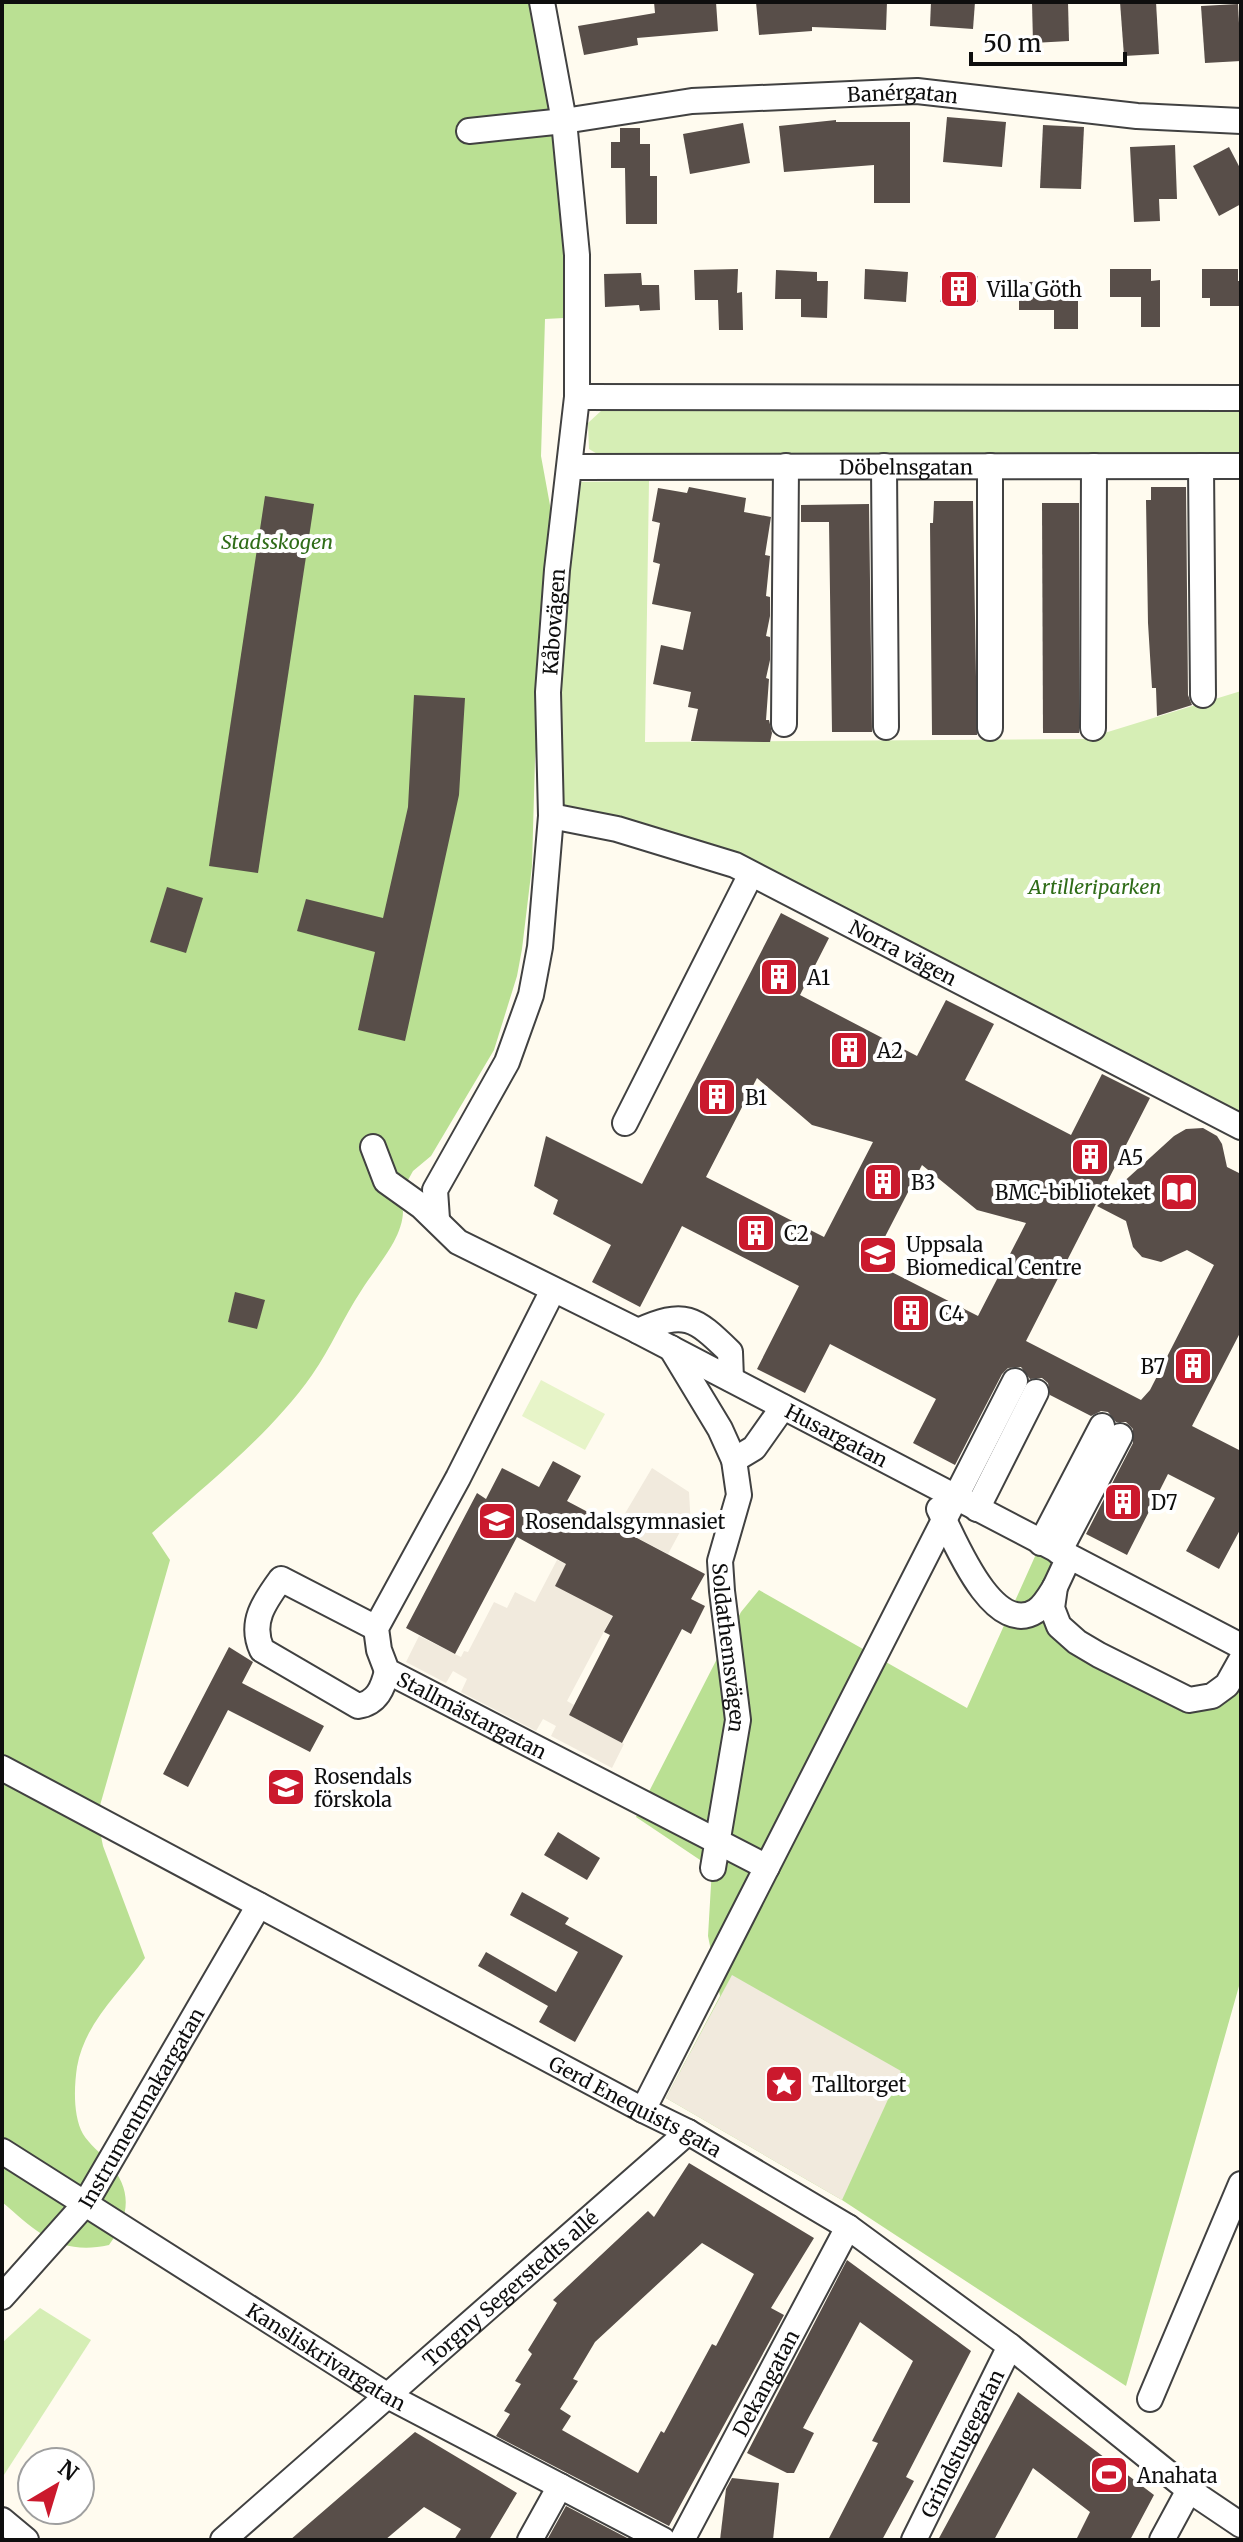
<svg xmlns="http://www.w3.org/2000/svg" width="1243" height="2542" font-family="Merriweather,serif">
<style>
.green{fill:#d6eeb5}
.forest{fill:#bae093}
.pitch{fill:#e7f4c8}
.plaza{fill:#f1eadd}
.building{fill:#584e49;fill-rule:evenodd}
.lines{fill:none;stroke-linecap:round;stroke-linejoin:round}
.minor-casing{stroke:#414141;stroke-width:28}
.minor{stroke:#fff;stroke-width:24}
.labels{text-anchor:middle;dominant-baseline:central;stroke-width:8;stroke-linejoin:round;paint-order:stroke}
.street-label{font-size:20px;fill:#0e0e0e;stroke:#fff}
.poi-label{font-size:20px;fill:#0e0e0e;stroke:#fff;text-anchor:start}
.park-label{font-size:20px;font-style:italic;fill:#2f6c18;stroke:#fff}
</style>
<rect width="100%" height="100%" fill="#fffbef"/>
<g class="green">
<path d="M1241,408V455L604,458L589,449L588,423L602,410Z"/>
<path d="M649,481L645,742L1085,739L1241,691V1127L735,865L551,816L569,482Z"/>
<path d="M40,2308L91,2340L2,2478V2343Z"/>
</g>
<g class="forest">
<path d="M2,2H531C539,42 547,82 553,123C563,188 565,253 564,318L545,319L541,456L554,527L535,760L532,866L522,949L517,976L494,1050L431,1156L413,1171L397,1200L403,1211C403,1239 375,1268 361,1291C343,1318 331,1348 312,1375C269,1436 207,1484 152,1533L170,1560L97,1816L103,1846L145,1958C119,1994 85,2022 77,2067C74,2087 73,2116 83,2134C89,2144 101,2153 108,2162C133,2190 130,2216 109,2245C60,2256 37,2232 2,2202Z"/>
<path d="M1041,1543L1069,1557L1059,1626L1189,1700L1241,1660V1979L1126,2386L842,2200L666,2098L720,1996L708,1936L712,1868L636,1817L741,1612L759,1590L967,1708Z"/>
</g>
<path class="pitch" d="M541,1380L605,1414L585,1450L522,1416Z"/>
<g class="plaza">
<path d="M652,1468L689,1492L691,1527L681,1530L668,1554L617,1527Z"/>
<path d="M557,1560L566,1564L555,1586L617,1607L567,1701L574,1705L569,1715L624,1744L612,1768L551,1736L556,1726L543,1719L536,1731L461,1692L467,1679L453,1671L446,1683L406,1662L419,1636L461,1657L464,1651L468,1652L494,1602L507,1608L515,1592L535,1602Z"/>
<path d="M732,1975L901,2071L842,2200L666,2098Z"/>
</g>
<g class="building">
<path d="M654,2H716L718,31L637,38L638,45L584,55L578,26L655,13Z"/>
<path d="M756,2H887L886,30L812,27V31L759,35Z"/>
<path d="M931,2H975L973,29L930,26Z"/>
<path d="M1032,2H1068L1069,41L1033,43Z"/>
<path d="M1120,2H1156L1159,54L1124,56Z"/>
<path d="M1238,4L1241,61L1205,63L1201,6Z"/>
<path d="M947,117L1006,122L1002,167L943,162Z"/>
<path d="M836,120V122H910V203H874V165L784,172L779,126Z"/>
<path d="M743,123L750,163L690,174L683,134Z"/>
<path d="M1043,125L1084,127L1081,189L1040,188Z"/>
<path d="M620,128H640V144H650V176H657V224H626L625,168H611V142H620Z"/>
<path d="M1175,145L1177,199H1159L1160,221L1134,222L1130,147Z"/>
<path d="M1229,147L1241,170V204L1219,216L1193,166Z"/>
<path d="M738,269L737,293L742,292L743,330H719L718,300H695L694,270Z"/>
<path d="M865,269L908,272L906,302L864,299Z"/>
<path d="M1110,269H1151V281L1160,280V327H1141V297H1110Z"/>
<path d="M1202,269H1238V281H1241V306H1210V298H1202Z"/>
<path d="M776,270L817,272V281H828L827,318L801,317V299H775Z"/>
<path d="M641,273L642,285H659L660,310L640,311L639,305L605,307L604,274Z"/>
<rect x="940" y="276" width="38" height="26"/>
<path d="M1019,282H1061V292H1078V329H1054V310H1019Z"/>
<path d="M689,487L746,498L744,512L771,517L765,555L770,556L766,596L770,597V616L766,636L770,637V660L766,678L769,679L766,720H769L772,733L770,742L691,741L698,709L688,707L691,692L653,684L661,645L683,650L691,612L652,604L660,564L653,562L660,523L652,521L658,488L687,493Z"/>
<path d="M1151,487H1186L1188,695L1192,705L1157,716L1156,688H1152L1148,623L1146,500H1151Z"/>
<path d="M265,496L314,504L258,873L209,866Z"/>
<path d="M934,501H973L977,735H932L930,523H933Z"/>
<path d="M1042,503H1079V733H1043Z"/>
<path d="M869,504L872,732H832L829,522H801V505Z"/>
<path d="M414,695L465,698L459,795L405,1041L358,1030L375,952L297,931L306,899L383,918L408,807Z"/>
<path d="M167,887L203,898L186,953L150,942Z"/>
<path d="M781,913L829,938L800,995L917,1056L946,1000L994,1024L965,1080L1071,1135L1102,1074L1150,1098L1026,1341L1141,1400L1150,1390L1214,1265L1187,1250L1161,1262L1142,1257L1133,1247L1126,1221L1097,1206L1174,1136L1186,1129L1203,1128L1217,1136L1222,1144L1227,1167L1241,1174V1331L1192,1426L1241,1451V1528L1219,1569L1186,1551L1215,1498L1168,1474L1127,1555L1086,1534L1133,1443V1429L1126,1422H1116L1108,1412L1101,1411L1091,1416L1050,1395L1048,1383L1042,1378L1030,1379L1021,1367L1008,1368L1002,1374L955,1465L913,1443L936,1399L830,1344L805,1393L757,1369L799,1286L682,1226L640,1307L592,1282L611,1245L553,1214L558,1200L534,1186L546,1136L642,1184ZM757,1078L812,1125L873,1142L824,1237L706,1177ZM922,1165L977,1210L1026,1223L978,1316L872,1262Z"/>
<path d="M235,1292L265,1300L257,1329L228,1322Z"/>
<path d="M553,1461L581,1476L567,1501L705,1574L691,1599L705,1606L691,1634L682,1629L622,1743L569,1715L610,1635L604,1632L613,1616L555,1586L566,1564L517,1537L455,1654L406,1628L477,1493L486,1499L502,1468L539,1487Z"/>
<path d="M229,1647L253,1662L242,1683L324,1726L310,1752L228,1710L188,1787L163,1774Z"/>
<path d="M558,1832L600,1858L587,1880L544,1855Z"/>
<path d="M522,1892L569,1918L565,1924L623,1956L575,2042L539,2022L548,2006L478,1966L486,1952L556,1992L578,1952L510,1915Z"/>
<path d="M689,2163L814,2238L771,2308L784,2315L669,2526L496,2436L510,2414L504,2411L521,2384L515,2381L532,2354L528,2350L557,2303L553,2300L648,2211L654,2217ZM702,2243L754,2274L716,2346L712,2344L664,2433L661,2431L638,2473L562,2430L571,2416L560,2409L578,2381L573,2379L595,2342Z"/>
<path d="M847,2260L971,2351L906,2477L914,2481L882,2540H828L878,2443L872,2441L913,2361L860,2322L803,2428L814,2433L794,2473H787L747,2453Z"/>
<path d="M1018,2392L1154,2495L1130,2540H1076L1090,2512L1033,2468L994,2540H938Z"/>
<path d="M415,2432L517,2493L489,2540H454L461,2529L424,2507L385,2540H290Z"/>
<path d="M732,2478L779,2483L773,2540H720L726,2489Z"/>
<path d="M566,2506L631,2540H547Z"/>
</g>
<g class="lines">
<g class="minor-casing">
<g id="minor">
<path id="s1" d="M469,131L564,121L692,101L917,91L1137,116L1241,121"/>
<path d="M577,397L1241,398"/>
<path d="M884,466L886,727"/>
<path d="M1201,466L1203,695"/>
<path id="s2" d="M570,467L1241,466"/>
<path d="M784,724L786,466"/>
<path d="M990,728V466"/>
<path d="M1093,728L1094,466"/>
<path id="s3" d="M551,816L617,829L735,865L1241,1127"/>
<path d="M625,1123L751,874"/>
<path id="s4" d="M373,1147L386,1181L421,1206L458,1242L638,1331L1241,1646"/>
<path id="s5" d="M437,1219L435,1190L507,1062L531,995L540,947L551,816L548,692L557,570L577,397V255L564,121L542,2"/>
<path id="s6" d="M553,1290L458,1478L376,1628L379,1650L387,1671L767,1867"/>
<path d="M638,1331C685,1310 694,1317 730,1352L731,1379"/>
<path id="s7" d="M671,1348L720,1429L734,1460L739,1495L720,1561L722,1591L738,1720L713,1868"/>
<path d="M734,1460L754,1448L783,1407"/>
<path d="M939,1509C953,1537 993,1639 1036,1611C1044,1606 1050,1595 1055,1587"/>
<path d="M977,1509L1036,1392"/>
<path d="M1041,1543L1102,1426"/>
<path d="M1059,1552L1120,1436"/>
<path d="M1069,1557L1055,1587L1052,1608L1059,1626L1077,1642L1099,1655L1189,1700L1212,1696L1227,1685L1241,1660"/>
<path d="M376,1628L281,1579C265,1601 249,1622 262,1650L358,1706C377,1703 383,1688 387,1671"/>
<path id="s8" d="M2,1768L643,2110L688,2132L848,2227L1010,2346L1189,2490L1241,2525"/>
<path d="M643,2110L1015,1381"/>
<path id="s9" d="M2,2151L388,2396L663,2540"/>
<path id="s10" d="M2,2297L85,2204L259,1905"/>
<path d="M1150,2399L1241,2184"/>
<path d="M2,2520L26,2540"/>
<path id="s11" d="M223,2540L688,2132"/>
<path d="M530,2540L560,2486"/>
<path id="s12" d="M682,2540L848,2227"/>
<path id="s13" d="M914,2540L1010,2346"/>
<path d="M1162,2540L1189,2490"/>
</g>
</g>
<use href="#minor" class="minor"/>
</g>
<defs>
<g id="building-square" transform="scale(2)"><rect x="-9" y="-9" width="18" height="18" rx="4" fill="#cb192d" stroke="#fff"/><path d="M-4-6H4V6H1V3H-1V6H-4ZM-2.5-4.3h1.7v1.8h-1.7ZM.8-4.3h1.7v1.8H.8ZM-2.5-1h1.7V.8h-1.7ZM.8-1h1.7V.8H.8Z" fill="#fff"/></g>
<g id="library-square" transform="scale(2)"><rect x="-9" y="-9" width="18" height="18" rx="4" fill="#cb192d" stroke="#fff"/><path d="M-6-4Q-3-5.5-.7-3.5V5Q-3 3-6 4ZM6-4Q3-5.5 .7-3.5V5Q3 3 6 4Z" fill="#fff"/></g>
<g id="university-square" transform="scale(2)"><rect x="-9" y="-9" width="18" height="18" rx="4" fill="#cb192d" stroke="#fff"/><path d="M0-5L7-2L0 1L-7-2ZM-4 1L0 2.5L4 1V4Q0 6-4 4Z" fill="#fff"/></g>
<g id="school-square" transform="scale(2)"><rect x="-9" y="-9" width="18" height="18" rx="4" fill="#cb192d" stroke="#fff"/><path d="M0-5L7-2L0 1L-7-2ZM-4 1L0 2.5L4 1V4Q0 6-4 4Z" fill="#fff"/></g>
<g id="sight-square" transform="scale(2)"><rect x="-9" y="-9" width="18" height="18" rx="4" fill="#cb192d" stroke="#fff"/><path d="M0-6L1.8-2.2L6-1.7L2.9 1.2L3.7 5.4L0 3.3L-3.7 5.4L-2.9 1.2L-6-1.7L-1.8-2.2Z" fill="#fff"/></g>
<g id="stadium-square" transform="scale(2)"><rect x="-9" y="-9" width="18" height="18" rx="4" fill="#cb192d" stroke="#fff"/><path d="M0-5a6.5 5 0 1 0 0 10a6.5 5 0 1 0 0-10ZM-3.5-1.8h7v3.6h-7Z" fill="#fff"/></g>
</defs>
<g fill-rule="evenodd">
<use href="#building-square" x="959" y="289"/>
<use href="#building-square" x="779" y="977"/>
<use href="#building-square" x="849" y="1050"/>
<use href="#building-square" x="717" y="1097"/>
<use href="#building-square" x="1090" y="1157"/>
<use href="#building-square" x="883" y="1182"/>
<use href="#library-square" x="1179" y="1192"/>
<use href="#building-square" x="756" y="1233"/>
<use href="#university-square" x="878" y="1255"/>
<use href="#building-square" x="911" y="1313"/>
<use href="#building-square" x="1193" y="1366"/>
<use href="#building-square" x="1123" y="1502"/>
<use href="#school-square" x="497" y="1521"/>
<use href="#school-square" x="286" y="1787"/>
<use href="#sight-square" x="784" y="2084"/>
<use href="#stadium-square" x="1109" y="2475"/>
</g>
<g class="labels">
<g class="street-label">
<text stroke="none"><textPath href="#s1" startOffset="436">Banérgatan</textPath></text>
<text stroke="none"><textPath href="#s2" startOffset="336">Döbelnsgatan</textPath></text>
<text stroke="none"><textPath href="#s5" startOffset="622">Kåbovägen</textPath></text>
<text stroke="none"><textPath href="#s3" startOffset="380">Norra vägen</textPath></text>
<text stroke="none"><textPath href="#s4" startOffset="556">Husargatan</textPath></text>
<text stroke="none"><textPath href="#s7" startOffset="320">Soldathemsvägen</textPath></text>
<text stroke="none"><textPath href="#s6" startOffset="522">Stallmästargatan</textPath></text>
<text stroke="none"><textPath href="#s8" startOffset="718">Gerd Enequists gata</textPath></text>
<text stroke="none"><textPath href="#s10" startOffset="236">Instrumentmakargatan</textPath></text>
<text stroke="none"><textPath href="#s11" startOffset="382">Torgny Segerstedts allé</textPath></text>
<text stroke="none"><textPath href="#s9" startOffset="384">Kansliskrivargatan</textPath></text>
<text stroke="none"><textPath href="#s12" startOffset="178">Dekangatan</textPath></text>
<text stroke="none"><textPath href="#s13" startOffset="108">Grindstugegatan</textPath></text>
</g>
<g class="poi-label">
<text x="987" y="289">Villa Göth</text>
<text x="807" y="977">A1</text>
<text x="877" y="1050">A2</text>
<text x="745" y="1097">B1</text>
<text x="1118" y="1157">A5</text>
<text x="911" y="1182">B3</text>
<text x="1151" y="1192" text-anchor="end">BMC-biblioteket</text>
<text x="784" y="1233">C2</text>
<text x="906" y="1244">Uppsala<tspan x="906" dy="23">Biomedical Centre</tspan></text>
<text x="939" y="1313">C4</text>
<text x="1165" y="1366" text-anchor="end">B7</text>
<text x="1151" y="1502">D7</text>
<text x="525" y="1521">Rosendalsgymnasiet</text>
<text x="314" y="1776">Rosendals<tspan x="314" dy="23">förskola</tspan></text>
<text x="812" y="2084">Talltorget</text>
<text x="1137" y="2475">Anahata</text>
</g>
<g class="park-label">
<text x="277" y="541">Stadsskogen</text>
<text x="1095" y="886">Artilleriparken</text>
</g>
</g>
<rect width="1243" height="2542" fill="none" stroke="#0e0e0e" stroke-width="8"/>
<g transform="translate(56 2486) rotate(38)"><circle r="38" fill="#ffffff" stroke="#9f9f9f" stroke-width="2"/>
<path d="M0-6L14 30L0 20L-14 30Z" fill="#cb192d"/>
<text y="-12" font-size="22" font-weight="bold" text-anchor="middle" fill="#0e0e0e">N</text>
</g>
<path d="M971 52v12h154v-12" fill="none" stroke="#0e0e0e" stroke-width="4"/>
<text x="983" y="52" font-size="24" fill="#0e0e0e" stroke="#ffffff" stroke-width="6" paint-order="stroke">50 m</text>
</svg>
